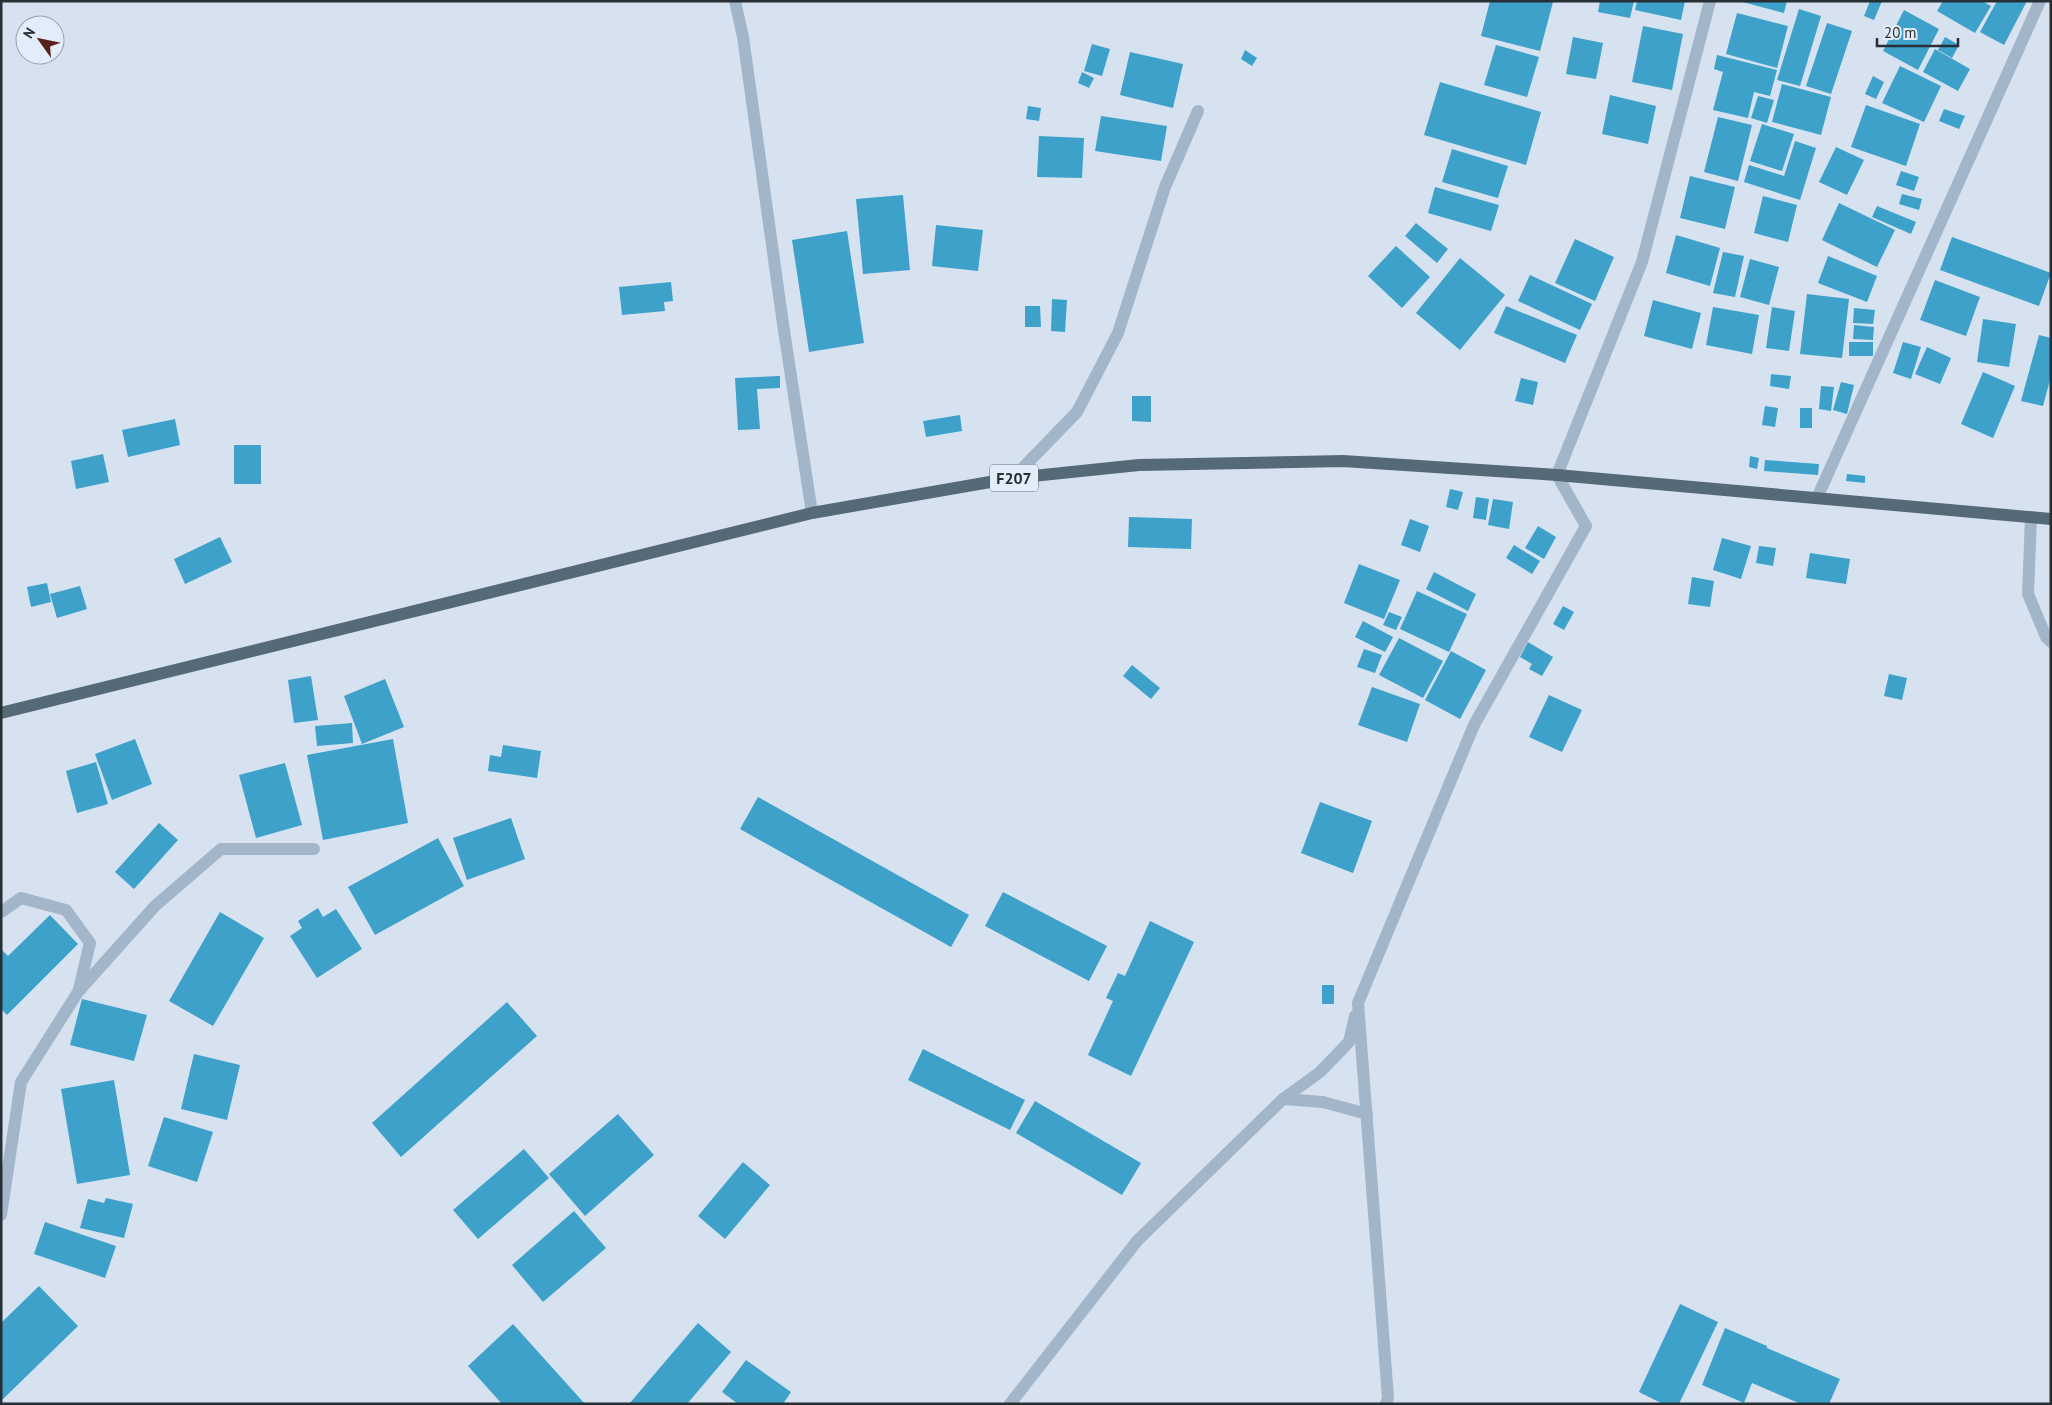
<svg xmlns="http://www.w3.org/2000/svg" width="2052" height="1405" font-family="'PT Sans',sans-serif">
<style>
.building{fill:#3da1c9}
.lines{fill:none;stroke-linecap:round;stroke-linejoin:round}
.minor{stroke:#a3b6c9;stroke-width:12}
.primary{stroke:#556a76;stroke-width:12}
.labels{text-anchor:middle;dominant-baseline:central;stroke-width:4;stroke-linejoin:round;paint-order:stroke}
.shield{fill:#e3ecf9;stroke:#5e686f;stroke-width:1}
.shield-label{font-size:16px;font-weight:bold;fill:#252f34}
</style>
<rect width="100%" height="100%" fill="#d7e2f1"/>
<g class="building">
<path d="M1490,1L1553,2L1540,51L1481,36Z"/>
<path d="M1600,1H1634L1630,18L1598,12Z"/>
<path d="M1637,1H1685L1681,20L1635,10Z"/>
<path d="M1739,1H1787L1784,13Z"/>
<path d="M1870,1H1882L1874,20L1864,16Z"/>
<path d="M1943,1H1982L1991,6L1975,33L1937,11Z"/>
<path d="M1997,1H2027L2004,45L1980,32Z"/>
<path d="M1799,9L1821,16L1800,86L1777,80Z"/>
<path d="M1904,10L1939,29L1918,70L1883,51Z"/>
<path d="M1737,13L1788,26L1777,68L1726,54Z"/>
<path d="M1827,23L1852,31L1831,94L1806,86Z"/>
<path d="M1643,26L1683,34L1672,90L1632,82Z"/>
<path d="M1573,37L1603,43L1596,79L1566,74Z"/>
<path d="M1945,37L1959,45L1952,58L1938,50Z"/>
<path d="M1092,44L1110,49L1102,76L1084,71Z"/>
<path d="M1496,45L1539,57L1527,97L1484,85Z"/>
<path d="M1935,49L1970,69L1958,91L1923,72Z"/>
<path d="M1245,50L1257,58L1252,66L1241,59Z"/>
<path d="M1130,52L1183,64L1173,108L1120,95Z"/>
<path d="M1717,55L1777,70L1770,96L1754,92L1748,118L1713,110L1723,72L1714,69Z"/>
<path d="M1900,66L1941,86L1924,122L1882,103Z"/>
<path d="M1082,72L1094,78L1089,88L1078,83Z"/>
<path d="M1873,76L1884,82L1876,99L1865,94Z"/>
<path d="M1440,82L1541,112L1526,165L1424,135Z"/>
<path d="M1782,84L1831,97L1821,135L1772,122Z"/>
<path d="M1610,95L1656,106L1648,144L1602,134Z"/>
<path d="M1758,96L1774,100L1767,123L1751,118Z"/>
<path d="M1866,105L1920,124L1906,166L1851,147Z"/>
<path d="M1028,106L1041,108L1039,121L1026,119Z"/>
<path d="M1944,109L1965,116L1959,129L1939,121Z"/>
<path d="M1101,116L1167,126L1161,161L1095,151Z"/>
<path d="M1718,117L1752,125L1738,181L1704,172Z"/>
<path d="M1762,124L1794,134L1782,171L1750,161Z"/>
<path d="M1039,136L1084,138L1082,178L1037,177Z"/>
<path d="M1795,141L1816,148L1800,200L1744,182L1749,165L1784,176Z"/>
<path d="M1836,147L1864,160L1847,195L1819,182Z"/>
<path d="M1452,149L1508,166L1498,198L1442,182Z"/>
<path d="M1901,171L1919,177L1914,191L1896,185Z"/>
<path d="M1690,176L1735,187L1725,229L1680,218Z"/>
<path d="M1435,187L1499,205L1491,231L1428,213Z"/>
<path d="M1902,194L1922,199L1919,210L1899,204Z"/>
<path d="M903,195L910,270L863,274L856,199Z"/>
<path d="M1763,196L1797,205L1788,242L1754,233Z"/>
<path d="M1839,203L1895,230L1877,267L1822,240Z"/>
<path d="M1877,206L1916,222L1911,234L1872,217Z"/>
<path d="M1416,223L1448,249L1437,263L1405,236Z"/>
<path d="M936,225L983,230L978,271L932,266Z"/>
<path d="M847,231L864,343L809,352L792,240Z"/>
<path d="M1676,235L1720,248L1710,286L1666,273Z"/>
<path d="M1952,237L2051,273L2039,306L1940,270Z"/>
<path d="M1575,239L1614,257L1595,301L1555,283Z"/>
<path d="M1396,246L1430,277L1402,308L1368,276Z"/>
<path d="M1723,252L1744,256L1735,297L1713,293Z"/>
<path d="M1828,256L1877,276L1867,302L1818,283Z"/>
<path d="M1460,258L1505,295L1460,350L1416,313Z"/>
<path d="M1750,259L1779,267L1769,305L1740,297Z"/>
<path d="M1530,275L1592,304L1580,330L1518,301Z"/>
<path d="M1935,280L1980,297L1966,336L1920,320Z"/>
<path d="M671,282L673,301L664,302L665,311L622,315L619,287Z"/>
<path d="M1807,294L1849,299L1842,358L1800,354Z"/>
<path d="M1052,299L1067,300L1065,332L1051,331Z"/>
<path d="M1653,300L1701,313L1692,349L1644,336Z"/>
<path d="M1025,306H1040L1041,327H1025Z"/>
<path d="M1506,306L1577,335L1565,363L1494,333Z"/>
<path d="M1713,307L1759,315L1752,354L1706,345Z"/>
<path d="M1772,307L1795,311L1789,351L1766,348Z"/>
<path d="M1854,308L1875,310L1873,324L1853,323Z"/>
<path d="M1983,319L2016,324L2009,367L1977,362Z"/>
<path d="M1854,325L1874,327L1873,340L1853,339Z"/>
<path d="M2039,335L2051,338V376L2043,406L2021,401Z"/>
<rect x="1849" y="342" width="24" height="14"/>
<path d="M1903,342L1921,347L1911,379L1893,373Z"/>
<path d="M1927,347L1951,358L1940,384L1915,374Z"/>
<path d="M1983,372L2015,386L1993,438L1961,424Z"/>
<path d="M1771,374L1791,376L1789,389L1770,386Z"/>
<path d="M780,376V388L757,389L760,429L738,430L735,378Z"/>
<path d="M1521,378L1538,382L1533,405L1515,401Z"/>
<path d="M1841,382L1854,385L1847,414L1833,410Z"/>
<path d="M1821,386L1834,387L1831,411L1819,409Z"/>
<path d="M1132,396H1151V422L1132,421Z"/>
<path d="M1765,406L1778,408L1775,427L1762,425Z"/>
<rect x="1800" y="408" width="12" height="20"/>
<path d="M960,415L962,431L926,437L923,421Z"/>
<path d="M175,419L180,445L128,457L122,430Z"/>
<rect x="234" y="445" width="27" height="39"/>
<path d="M103,454L109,482L76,489L71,461Z"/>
<path d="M1750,456L1759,458L1757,469L1749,467Z"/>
<path d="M1765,460L1819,464L1818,475L1764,471Z"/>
<path d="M1847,474L1865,476V483L1846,481Z"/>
<path d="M1450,489L1463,492L1458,510L1446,507Z"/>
<path d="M1476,497L1489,499L1486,520L1473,518Z"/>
<path d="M1493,499L1513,502L1509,529L1488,525Z"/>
<path d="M1129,517L1192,519L1191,549L1128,547Z"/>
<path d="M1410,519L1429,526L1420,552L1401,545Z"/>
<path d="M1538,526L1556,537L1544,559L1525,548Z"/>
<path d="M220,537L232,562L185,584L174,559Z"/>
<path d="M1722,538L1751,546L1741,579L1713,570Z"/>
<path d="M1514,545L1540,561L1532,574L1506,558Z"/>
<path d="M1759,546L1776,548L1773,566L1756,563Z"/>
<path d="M1810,553L1850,559L1846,584L1806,578Z"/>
<path d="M1359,564L1400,580L1384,619L1344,603Z"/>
<path d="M1434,572L1476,594L1468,611L1426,589Z"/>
<path d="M1692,577L1714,581L1710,607L1688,604Z"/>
<path d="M47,583L51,602L31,607L27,587Z"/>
<path d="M80,586L87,609L57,618L50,594Z"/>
<path d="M1417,591L1467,614L1449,652L1400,629Z"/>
<path d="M1563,606L1574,612L1564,630L1553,624Z"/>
<path d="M1389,612L1402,617L1396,630L1383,625Z"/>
<path d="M1363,621L1393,637L1385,652L1355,637Z"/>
<path d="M1399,638L1443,661L1423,698L1379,675Z"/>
<path d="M1528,642L1553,657L1542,676L1529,669L1532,664L1520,657Z"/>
<path d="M1364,649L1382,655L1375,673L1357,667Z"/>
<path d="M1451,651L1486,670L1460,719L1425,700Z"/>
<path d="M1132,665L1160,688L1151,699L1123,676Z"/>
<path d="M1889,674L1907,678L1902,700L1884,696Z"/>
<path d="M311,676L318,720L294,723L288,680Z"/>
<path d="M385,679L404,727L362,744L344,696Z"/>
<path d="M1372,687L1420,704L1407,742L1358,725Z"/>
<path d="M1549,695L1582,710L1562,752L1529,737Z"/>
<path d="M352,723L353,743L317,746L315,726Z"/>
<path d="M135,739L152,784L112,800L95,754Z"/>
<path d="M393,739L408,823L323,840L307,755Z"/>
<path d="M503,745L541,751L537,778L488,771L490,755L501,757Z"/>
<path d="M96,762L108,804L77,813L66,771Z"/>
<path d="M285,763L302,825L256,838L239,775Z"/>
<path d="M758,797L969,915L951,947L740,829Z"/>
<path d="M1320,802L1372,821L1353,873L1301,853Z"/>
<path d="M511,818L525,859L467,880L453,838Z"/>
<path d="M159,823L178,840L134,889L115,872Z"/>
<path d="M438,838L464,886L375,935L348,887Z"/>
<path d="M1003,892L1107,946L1089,981L985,926Z"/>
<path d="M318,908L323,917L336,909L362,949L317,978L290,936L302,928L298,921Z"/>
<path d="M220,912L264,938L213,1026L169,1001Z"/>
<path d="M50,915L78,944L7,1015L1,1009V949L8,956Z"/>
<path d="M1150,921L1194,942L1131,1076L1088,1055L1113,1001L1106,998L1118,973L1125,976Z"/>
<rect x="1322" y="985" width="12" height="19"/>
<path d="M82,999L147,1015L134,1061L70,1045Z"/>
<path d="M507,1002L537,1036L401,1157L372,1123Z"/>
<path d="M923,1049L1025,1100L1010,1130L908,1080Z"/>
<path d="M194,1054L240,1065L227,1120L181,1109Z"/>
<path d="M114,1080L130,1175L77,1184L61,1089Z"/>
<path d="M1035,1101L1141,1163L1122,1195L1016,1133Z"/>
<path d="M618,1114L654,1155L585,1216L549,1174Z"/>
<path d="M164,1117L213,1132L197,1182L148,1166Z"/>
<path d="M524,1149L549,1178L478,1239L453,1210Z"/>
<path d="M743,1162L770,1185L725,1239L698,1216Z"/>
<path d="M106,1198L133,1204L124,1238L80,1228L88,1199L104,1203Z"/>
<path d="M574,1211L606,1248L543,1302L512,1265Z"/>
<path d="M45,1222L116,1246L105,1278L34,1254Z"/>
<path d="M39,1286L78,1326L1,1401V1323Z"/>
<path d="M1680,1304L1718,1322L1679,1404H1663L1639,1392Z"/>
<path d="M698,1323L731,1352L687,1404H629Z"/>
<path d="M513,1324L585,1404H502L468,1366Z"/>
<path d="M1725,1328L1767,1346V1348L1840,1379L1829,1404H1801L1752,1383L1744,1403L1702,1385Z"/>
<path d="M746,1360L791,1392L783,1404H738L722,1392Z"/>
</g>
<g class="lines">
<g class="minor">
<path d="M735,1L743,37L783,324L812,513"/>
<path d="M1013,478L1077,412L1118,333L1165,187L1198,111"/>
<path d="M1817,498L2040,1"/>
<path d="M2031,517L2028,594L2046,637L2051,642"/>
<path d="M1,912L21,898L66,910L90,943L79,989"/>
<path d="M1283,1099L1323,1102L1367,1114"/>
<path d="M1,1215L21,1082L78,992L155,906L221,849H314"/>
<path d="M1010,1404L1137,1241L1283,1099L1320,1072L1349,1042L1355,1016"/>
<path d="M1386,1404L1388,1398L1358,1003L1474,725L1586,526L1557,475L1642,262L1710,1"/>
</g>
<path class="primary" d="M1,713L812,513L1013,478L1139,465L1343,461L1557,475L2051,519"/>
</g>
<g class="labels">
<rect class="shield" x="990" y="464.5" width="48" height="27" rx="4"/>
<g class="shield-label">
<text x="1014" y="478">F207</text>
</g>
</g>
<rect width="2052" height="1405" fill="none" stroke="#252f34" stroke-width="5"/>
<g transform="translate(40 40) rotate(303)"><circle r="24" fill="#e3ecf9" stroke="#97a0aa"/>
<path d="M0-4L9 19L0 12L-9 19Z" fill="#56211a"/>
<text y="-8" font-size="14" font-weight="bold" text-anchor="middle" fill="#252f34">N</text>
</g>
<path d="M1877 38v8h81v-8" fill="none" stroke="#252f34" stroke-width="2.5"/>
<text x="1884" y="38" font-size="15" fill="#252f34" stroke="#e3ecf9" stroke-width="4" paint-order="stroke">20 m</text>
</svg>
